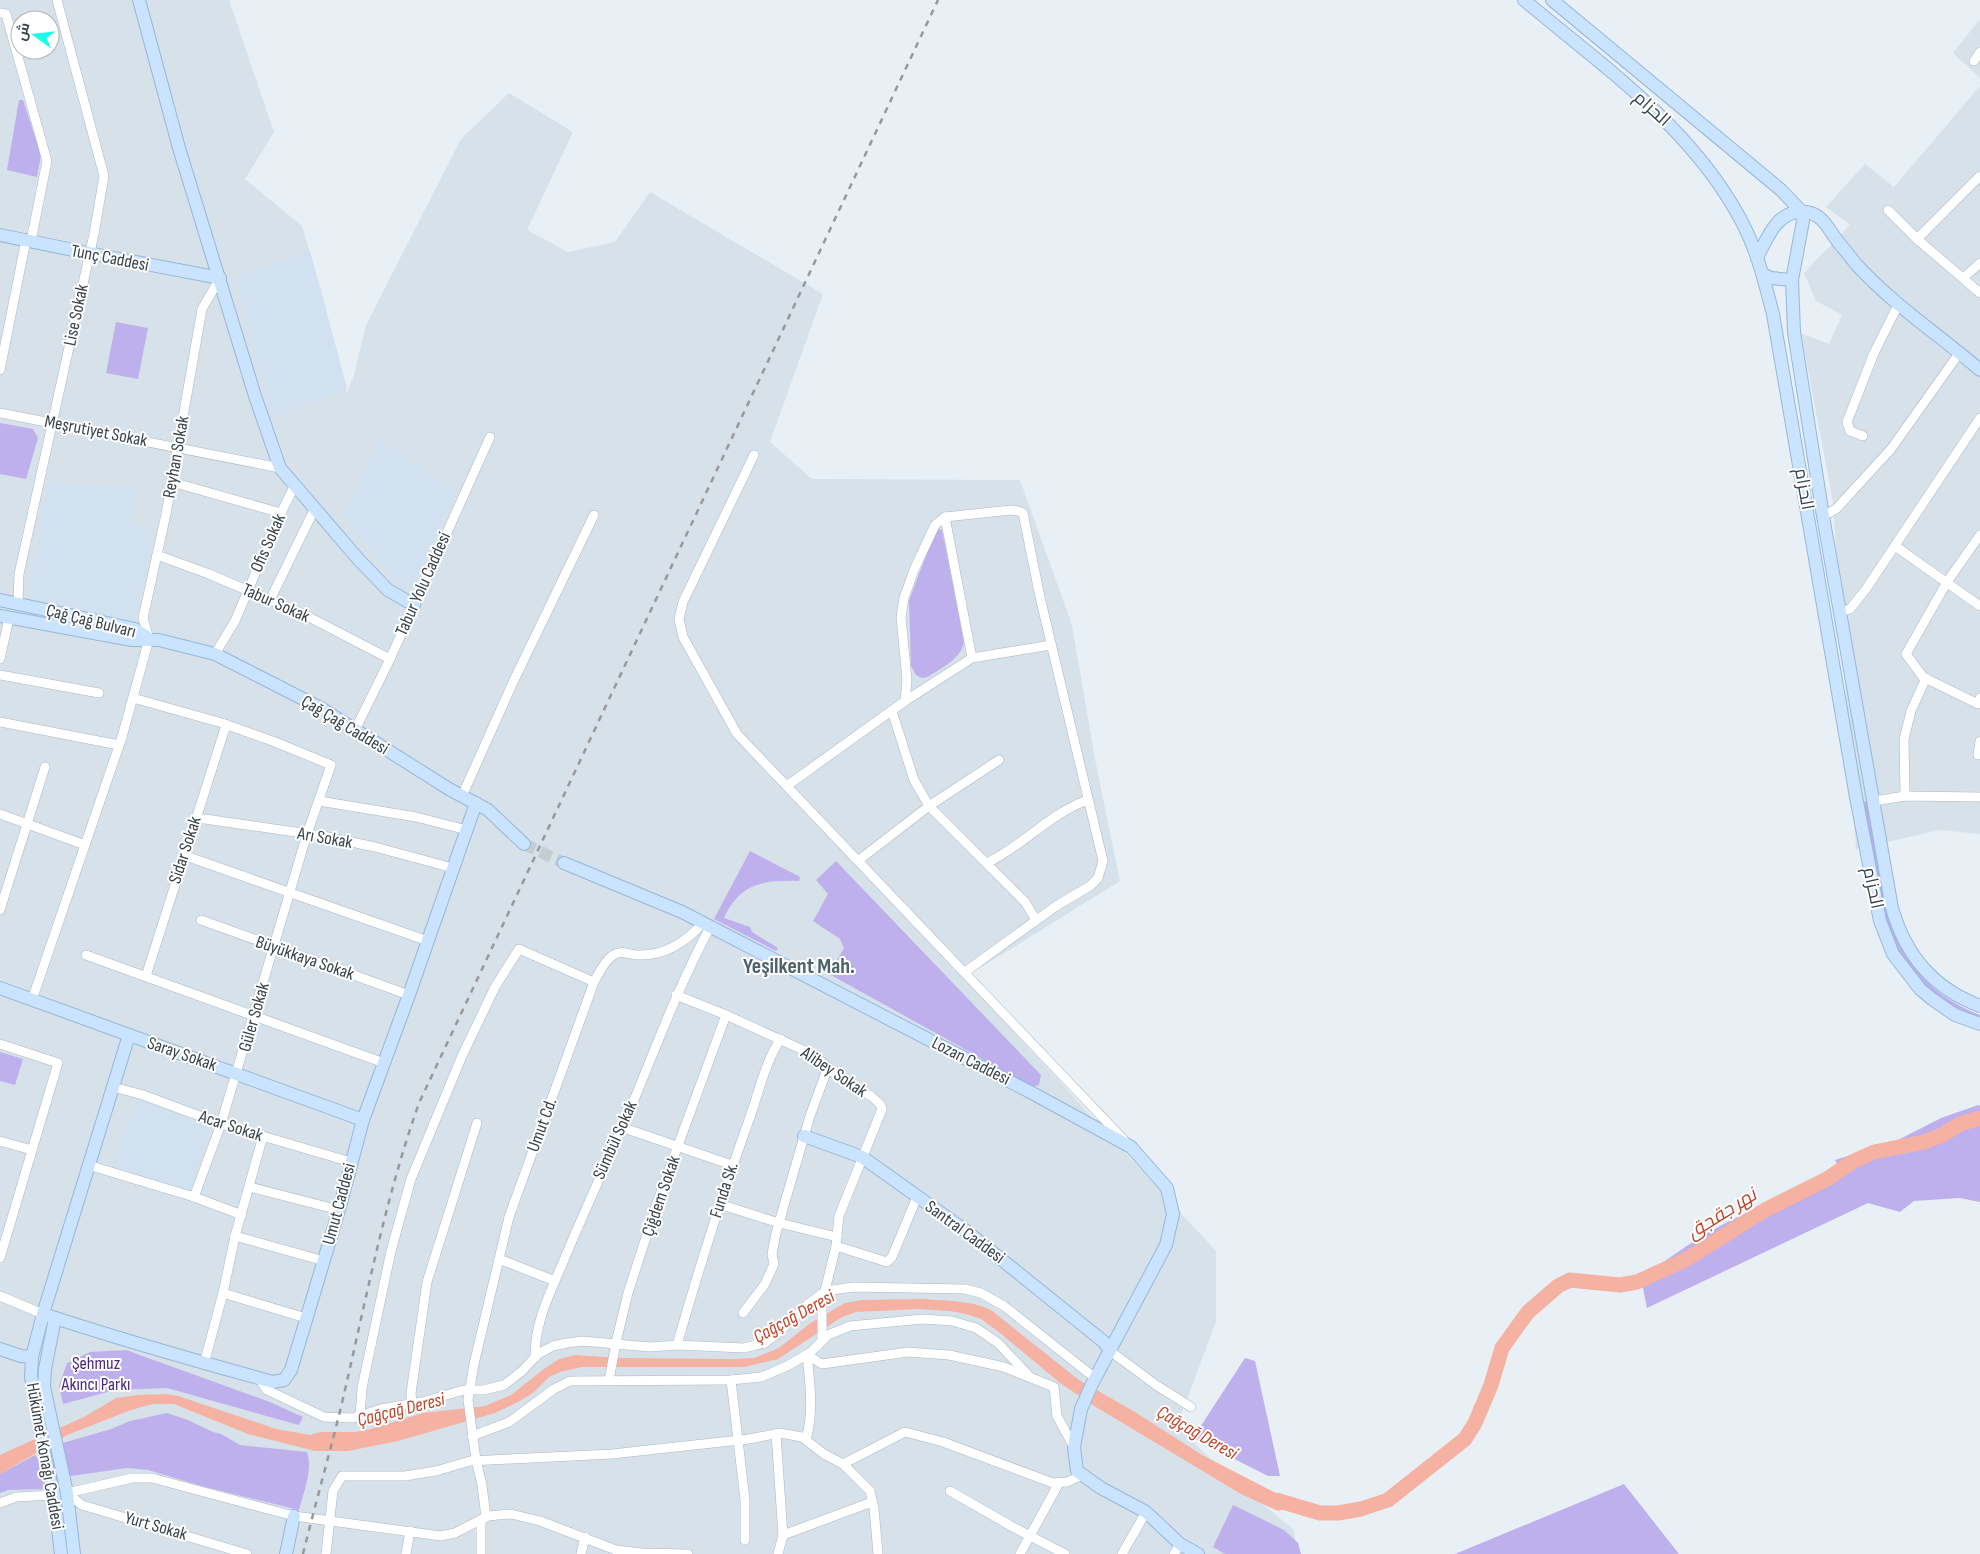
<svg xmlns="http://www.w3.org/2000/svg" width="1980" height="1554" font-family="'Sofia Sans Condensed',Cairo,sans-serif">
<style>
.residential{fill:#d7e1ea;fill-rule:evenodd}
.education{fill:#d2e1ef}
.green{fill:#bdb0ec}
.water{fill:#f5b1a2}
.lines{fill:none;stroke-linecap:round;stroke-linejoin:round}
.river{stroke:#f5b1a2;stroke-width:15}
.secondary-tunnel{stroke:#c5cdd3;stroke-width:12;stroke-dasharray:12 6;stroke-linecap:butt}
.street-casing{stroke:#abb8c2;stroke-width:10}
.secondary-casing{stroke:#96b7d8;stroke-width:14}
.street{stroke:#fff;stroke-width:9}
.secondary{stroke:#cae3ff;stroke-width:12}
.rail{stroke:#989898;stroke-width:2.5;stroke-dasharray:6 6;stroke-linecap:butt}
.labels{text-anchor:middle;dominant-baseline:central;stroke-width:4;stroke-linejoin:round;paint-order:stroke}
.street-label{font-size:18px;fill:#37434a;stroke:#fff}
.park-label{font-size:18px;fill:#492580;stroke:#fff}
.water-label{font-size:19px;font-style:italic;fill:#be4428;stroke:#fff}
.district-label{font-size:22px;font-weight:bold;fill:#4d626d;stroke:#fff}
</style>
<rect width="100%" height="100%" fill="#e9f0f5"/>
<g class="residential">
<path d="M0,0H229L274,132L245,179L302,226L323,297L347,393L354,375L366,325L461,139L509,93L573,132L527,230L568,252L615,242L650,192L823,294L770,442L812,479L1020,480L1072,625L1095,759L1120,881L964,978L1216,1251V1322L1177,1426L1226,1474L1293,1529L1299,1554H0ZM20,20H50V50H20Z"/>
<path d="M1980,19V78L1953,53Z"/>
<path d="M1980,86V834L1940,830L1856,849L1833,502L1801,333L1829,344L1842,315L1816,301L1804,273L1850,225L1826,207L1865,164L1894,187Z"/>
</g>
<g class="education">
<path d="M310,251L347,388L272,418L236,281L241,274Z"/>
<path d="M379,439L455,492L414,588L403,591L343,517Z"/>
<path d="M49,480L77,485L136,487L130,523L155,533L134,624L27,602Z"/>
<path d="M137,1098L205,1123L209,1128L192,1194L112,1164Z"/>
</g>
<g class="green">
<path d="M19,100H23L41,155L37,177L7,170Z"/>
<path d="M116,322L148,328L138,379L106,373Z"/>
<path d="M0,423L33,429L38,438L26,479L0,474Z"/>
<path d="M939,529L942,530L964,642C961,659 941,668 928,677L922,678L916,675L911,666L909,601L935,531Z"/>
<path d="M1865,801L1868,802C1883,891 1882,976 1980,1015V1018L1952,1006L1925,986L1897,950L1887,927L1863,803Z"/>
<path d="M750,851L800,877L799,881C763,880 740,883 724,918L750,927L752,932L778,948L776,951L714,919Z"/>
<path d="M836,861L1041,1075L1039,1085L1033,1087L829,974L844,948L840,939L813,921L828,894L816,880Z"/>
<path d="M0,1052L23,1059L15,1085L0,1081Z"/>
<path d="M1978,1105L1980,1106V1202L1960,1198L1914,1201L1900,1212L1868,1203L1647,1308L1641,1278C1661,1264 1681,1249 1701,1237C1745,1210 1795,1193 1839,1167L1835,1160L1896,1141L1941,1118Z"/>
<path d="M126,1350L270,1402L303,1417L299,1425L167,1388L115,1390L63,1404L59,1386L67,1363L90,1352Z"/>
<path d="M1245,1358L1255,1361L1280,1476H1268L1193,1438Z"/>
<path d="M167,1413L188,1420L213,1432L221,1434L240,1445L307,1452C313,1470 304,1491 299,1510L205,1487L148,1470L127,1468L71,1476L63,1465V1443L111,1429L130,1421Z"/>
<path d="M35,1455L41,1463L48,1489L8,1490L0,1493V1474Z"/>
<path d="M1624,1484L1679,1554H1455Z"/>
<path d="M1233,1505L1284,1530L1298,1543L1301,1554H1225L1213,1547Z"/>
</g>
<path class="water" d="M923,1299C946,1301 970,1300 991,1310L1079,1380L1135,1412L1202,1455L1276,1493L1294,1506L1278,1511L1241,1494L1096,1407L1060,1383L1000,1333L981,1319L966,1314L950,1311L920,1309L856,1312L842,1317L778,1359L744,1367H582L560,1372L549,1377L534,1392L520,1401L495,1413L398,1441L348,1451H315L248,1434L174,1404H153L131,1410L67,1435L0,1474V1455L2,1454L84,1417L116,1398L138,1395L167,1394L178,1396L276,1429L310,1435L321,1432H355L371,1429L423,1413L485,1406L511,1395L544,1369L559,1359L575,1355L620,1358L733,1359L754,1358L779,1348L809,1324L845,1303L862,1300Z"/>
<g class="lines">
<path class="river" d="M1276,1500L1320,1513H1338L1361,1509L1388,1500L1465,1439L1475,1423L1491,1385L1502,1348L1528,1312L1558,1286L1570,1280L1620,1285L1637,1282L1687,1259L1765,1210L1827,1179L1852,1162L1874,1152L1924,1142L1942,1135L1960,1124L1980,1118"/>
<path class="secondary-tunnel" d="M524,844L564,863"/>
<g class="street-casing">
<g id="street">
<path d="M0,13L6,14L47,161L31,241"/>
<path d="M1974,61L1980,52"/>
<path d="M1888,210L1917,239L1980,293"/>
<path d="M1917,239L1980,176"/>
<path d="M1963,278L1980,263"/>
<path d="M0,370L26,240"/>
<path d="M0,413L280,468"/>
<path d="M1863,436L1850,431L1847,422L1874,353L1898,305"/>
<path d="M754,455L683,602L679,619L683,637L737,734L1124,1140"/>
<path d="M172,482L281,513"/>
<path d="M1823,516L1836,509L1891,449L1960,352"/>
<path d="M945,517L972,658"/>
<path d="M1980,535L1947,582L1906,654L1923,677L1978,704L1980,698"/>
<path d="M1895,546L1980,606"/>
<path d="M157,555L209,574L305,615L390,659"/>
<path d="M270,600L315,508"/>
<path d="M18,603L19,574L94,234L104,176L57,0"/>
<path d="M1840,612L1850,609L1866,589L1980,418"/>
<path d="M215,654L235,621L281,513L295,485"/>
<path d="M0,659L9,618"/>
<path d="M0,675L99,693"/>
<path d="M133,698L222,723L275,742L331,765L307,834L221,1124L194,1197"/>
<path d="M905,701L907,680L901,617L904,598L914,570L935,525L945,517L1011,510L1018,511L1023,513L1040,597L1103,861L1098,878L1090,886L1056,906L965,972"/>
<path d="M892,711L914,780L929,806L1025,902L1036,920"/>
<path d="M0,722L119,745"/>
<path d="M355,730L390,659L490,437"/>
<path d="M1978,755L1980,741"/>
<path d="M788,785L905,701L972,658L1051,645"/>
<path d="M462,796L514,680L594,515"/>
<path d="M1905,796L1904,739L1911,711L1926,678"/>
<path d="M319,801L416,817L467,830"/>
<path d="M1874,801L1905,796L1980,797"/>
<path d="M0,814L85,845"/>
<path d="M195,819H205L323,836L375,847L453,868"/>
<path d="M183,855L428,941"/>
<path d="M859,860L929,806L999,760"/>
<path d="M987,863C1023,846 1050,813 1088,800"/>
<path d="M0,910L45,767"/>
<path d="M201,920L409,995"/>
<path d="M86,955L384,1063"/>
<path d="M146,976L226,725"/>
<path d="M676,995L726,1015L814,1055L837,1076L871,1096L880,1104L882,1109L839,1216L836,1246L822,1303V1341"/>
<path d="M32,1000L122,737L149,639L143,618L166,514L202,309L220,278"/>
<path d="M0,1044L58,1063L0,1258"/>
<path d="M113,1087L143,1095L221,1124L351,1162"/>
<path d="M621,1127L732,1165"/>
<path d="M0,1141L32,1150"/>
<path d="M88,1165L194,1197L242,1215"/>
<path d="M250,1187L339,1210"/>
<path d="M719,1204L779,1223L837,1237"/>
<path d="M235,1236L324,1261"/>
<path d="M836,1246L887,1262L892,1257L917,1197"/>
<path d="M499,1259L555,1281"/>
<path d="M223,1293L306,1318"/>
<path d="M0,1296L43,1314"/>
<path d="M743,1313L765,1284L774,1264L772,1254L776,1233L810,1116L828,1067"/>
<path d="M677,1345C699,1268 723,1192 750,1117C758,1094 767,1057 781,1039"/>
<path d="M1110,1351L1156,1385L1191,1407"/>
<path d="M535,1358C534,1323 551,1291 564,1260C586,1207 611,1154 634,1100C658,1042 680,983 710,927"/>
<path d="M204,1364L223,1293L235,1236L263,1136"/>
<path d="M259,1378L267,1390L324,1417L353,1418L381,1409L422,1402L464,1390H483L504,1385L522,1371L538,1354L553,1346L567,1343L582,1341L650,1347L677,1345L744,1348L765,1343L778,1333L808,1304L826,1291L853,1287L964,1289L981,1293L1004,1306L1095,1378"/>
<path d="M609,1380L617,1338L628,1293L658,1200L726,1015"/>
<path d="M731,1380L745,1500V1540"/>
<path d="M412,1403L411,1393L427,1282L477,1123"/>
<path d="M360,1415L362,1388L391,1251L411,1179L462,1056L495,987L519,949L594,982"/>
<path d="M776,1434L783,1535L778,1554"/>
<path d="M472,1436L509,1422L554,1389L570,1381L731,1380L761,1377L787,1366L811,1352L828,1335L850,1326L923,1319L952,1321L976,1328L998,1343L1031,1378"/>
<path d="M806,1440C814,1411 810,1384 807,1355L822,1364L908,1352L949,1355L1004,1367L1054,1387L1057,1416L1074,1447"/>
<path d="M843,1464L870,1491L874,1508L878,1554"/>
<path d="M950,1491L1011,1526L1065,1554"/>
<path d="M67,1493L132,1478H152L294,1516L441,1536L455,1533L488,1516L511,1514L540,1521L616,1550L642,1553L688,1554"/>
<path d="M67,1493L82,1505L247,1554"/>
<path d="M0,1503L16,1497L54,1495"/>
<path d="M486,1517L482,1485L476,1460L468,1400L474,1364L509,1217L594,982C599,973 603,963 612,956C621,949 628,955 638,955C664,956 686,942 703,923"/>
<path d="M783,1535L872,1502"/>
<path d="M326,1554L333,1491L342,1476H405L436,1471L470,1461L612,1454L749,1439L780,1433L802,1437L824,1454L843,1464L905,1432L943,1442L1053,1483L1067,1482L1083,1475"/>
<path d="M406,1554L410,1531"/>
<path d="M481,1554V1520"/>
<path d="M581,1554L585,1537"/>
<path d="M1020,1554L1059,1483"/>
<path d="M1122,1554L1146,1512"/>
<path d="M1174,1554L1180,1544"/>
</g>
</g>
<g class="secondary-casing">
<g id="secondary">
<path d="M139,0L179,148L255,396L280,468L359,560L388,590L414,605"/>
<path d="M1524,0C1604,67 1694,129 1743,224C1758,253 1765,284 1773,314L1856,797L1880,921L1893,954L1920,989L1932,999L1955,1015L1980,1024"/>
<path d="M1552,0L1781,190L1801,211L1803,221L1792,280L1794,332L1823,516L1892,908C1906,956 1933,988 1980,1006"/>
<path d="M0,235L78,251L220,278"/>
<path d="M1757,258C1767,238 1778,208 1806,212C1823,214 1829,230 1838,242C1844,249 1850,256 1855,263C1892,304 1938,334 1980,370"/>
<path d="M1763,274L1771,278L1792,280"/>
<path d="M0,600L135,629L149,639"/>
<path d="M0,616L132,640H159L215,654L319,707L449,789L488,810L524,844"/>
<path d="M564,863L682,912L1034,1094L1131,1147L1167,1188L1173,1214L1166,1245L1092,1384L1081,1409L1074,1447L1077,1471L1101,1488L1146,1512L1180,1544L1198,1554"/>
<path d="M0,988L363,1120"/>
<path d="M804,1136L862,1157L966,1231L1104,1342L1110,1351"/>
<path d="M43,1314C119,1339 196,1361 273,1382L284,1380L291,1370L339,1210L363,1120L409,995L476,803"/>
<path d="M55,1318L45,1369L44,1387L67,1493L74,1554"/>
<path d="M0,1349L21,1356L32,1357L43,1314L129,1035"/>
<path d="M32,1357L31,1377L46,1462L54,1495L61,1554"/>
<path d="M286,1554L294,1516"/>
</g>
</g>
<use href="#street" class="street"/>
<use href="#secondary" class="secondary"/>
<path class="rail" d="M303,1554C315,1505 329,1456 341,1407C365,1305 384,1202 419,1103L938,0"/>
</g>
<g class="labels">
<g class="street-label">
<text transform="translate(1652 109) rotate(42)">الحزام</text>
<text transform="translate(110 258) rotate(11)">Tunç Caddesi</text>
<text transform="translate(76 315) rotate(-78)">Lise Sokak</text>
<text transform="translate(96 431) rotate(11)">Meşrutiyet Sokak</text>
<text transform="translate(176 457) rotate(-80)">Reyhan Sokak</text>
<text transform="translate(1804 489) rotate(80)">الحزام</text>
<text transform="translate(268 543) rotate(-66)">Ofis Sokak</text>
<text transform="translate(423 584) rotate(-66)">Tabur Yolu Caddesi</text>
<text transform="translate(276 603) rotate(24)">Tabur Sokak</text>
<text transform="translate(91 621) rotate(14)">Çağ Çağ Bulvarı</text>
<text transform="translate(345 725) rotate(31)">Çağ Çağ Caddesi</text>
<text transform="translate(325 838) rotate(10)">Arı Sokak</text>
<text transform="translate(185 850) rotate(-72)">Sidar Sokak</text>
<text transform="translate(1873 888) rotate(78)">الحزام</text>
<text transform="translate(305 958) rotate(19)">Büyükkaya Sokak</text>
<text transform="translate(254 1017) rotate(-74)">Güler Sokak</text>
<text transform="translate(182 1054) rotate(19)">Saray Sokak</text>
<text transform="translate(971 1061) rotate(27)">Lozan Caddesi</text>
<text transform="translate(834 1072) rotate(34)">Alibey Sokak</text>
<text transform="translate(542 1125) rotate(-70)">Umut Cd.</text>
<text transform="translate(231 1126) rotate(18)">Acar Sokak</text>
<text transform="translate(615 1140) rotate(-66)">Sümbül Sokak</text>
<text transform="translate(724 1190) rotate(-72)">Funda Sk.</text>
<text transform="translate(661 1196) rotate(-71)">Çiğdem Sokak</text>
<text transform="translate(339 1204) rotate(-75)">Umut Caddesi</text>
<text transform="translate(965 1232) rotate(36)">Santral Caddesi</text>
<text transform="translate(45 1456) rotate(80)">Hükümet Konağı Caddesi</text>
<text transform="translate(156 1526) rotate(16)">Yurt Sokak</text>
</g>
<g class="park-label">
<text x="96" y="1363">Şehmuz<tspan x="96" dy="21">Akıncı Parkı</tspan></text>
</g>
<g class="water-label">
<text transform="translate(1722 1214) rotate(-32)">نهر جقجق</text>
<text transform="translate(794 1317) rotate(-29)">Çağçağ Deresi</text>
<text transform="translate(401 1410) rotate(-14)">Çağçağ Deresi</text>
<text transform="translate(1197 1433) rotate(30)">Çağçağ Deresi</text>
</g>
<g class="district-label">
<text x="799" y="966">Yeşilkent Mah.</text>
</g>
</g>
<g transform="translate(35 35) rotate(285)"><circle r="24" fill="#ffffff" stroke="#afb4b7"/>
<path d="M0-4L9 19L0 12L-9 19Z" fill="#17ffec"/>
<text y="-8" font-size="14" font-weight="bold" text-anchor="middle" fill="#37434a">ش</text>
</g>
</svg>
